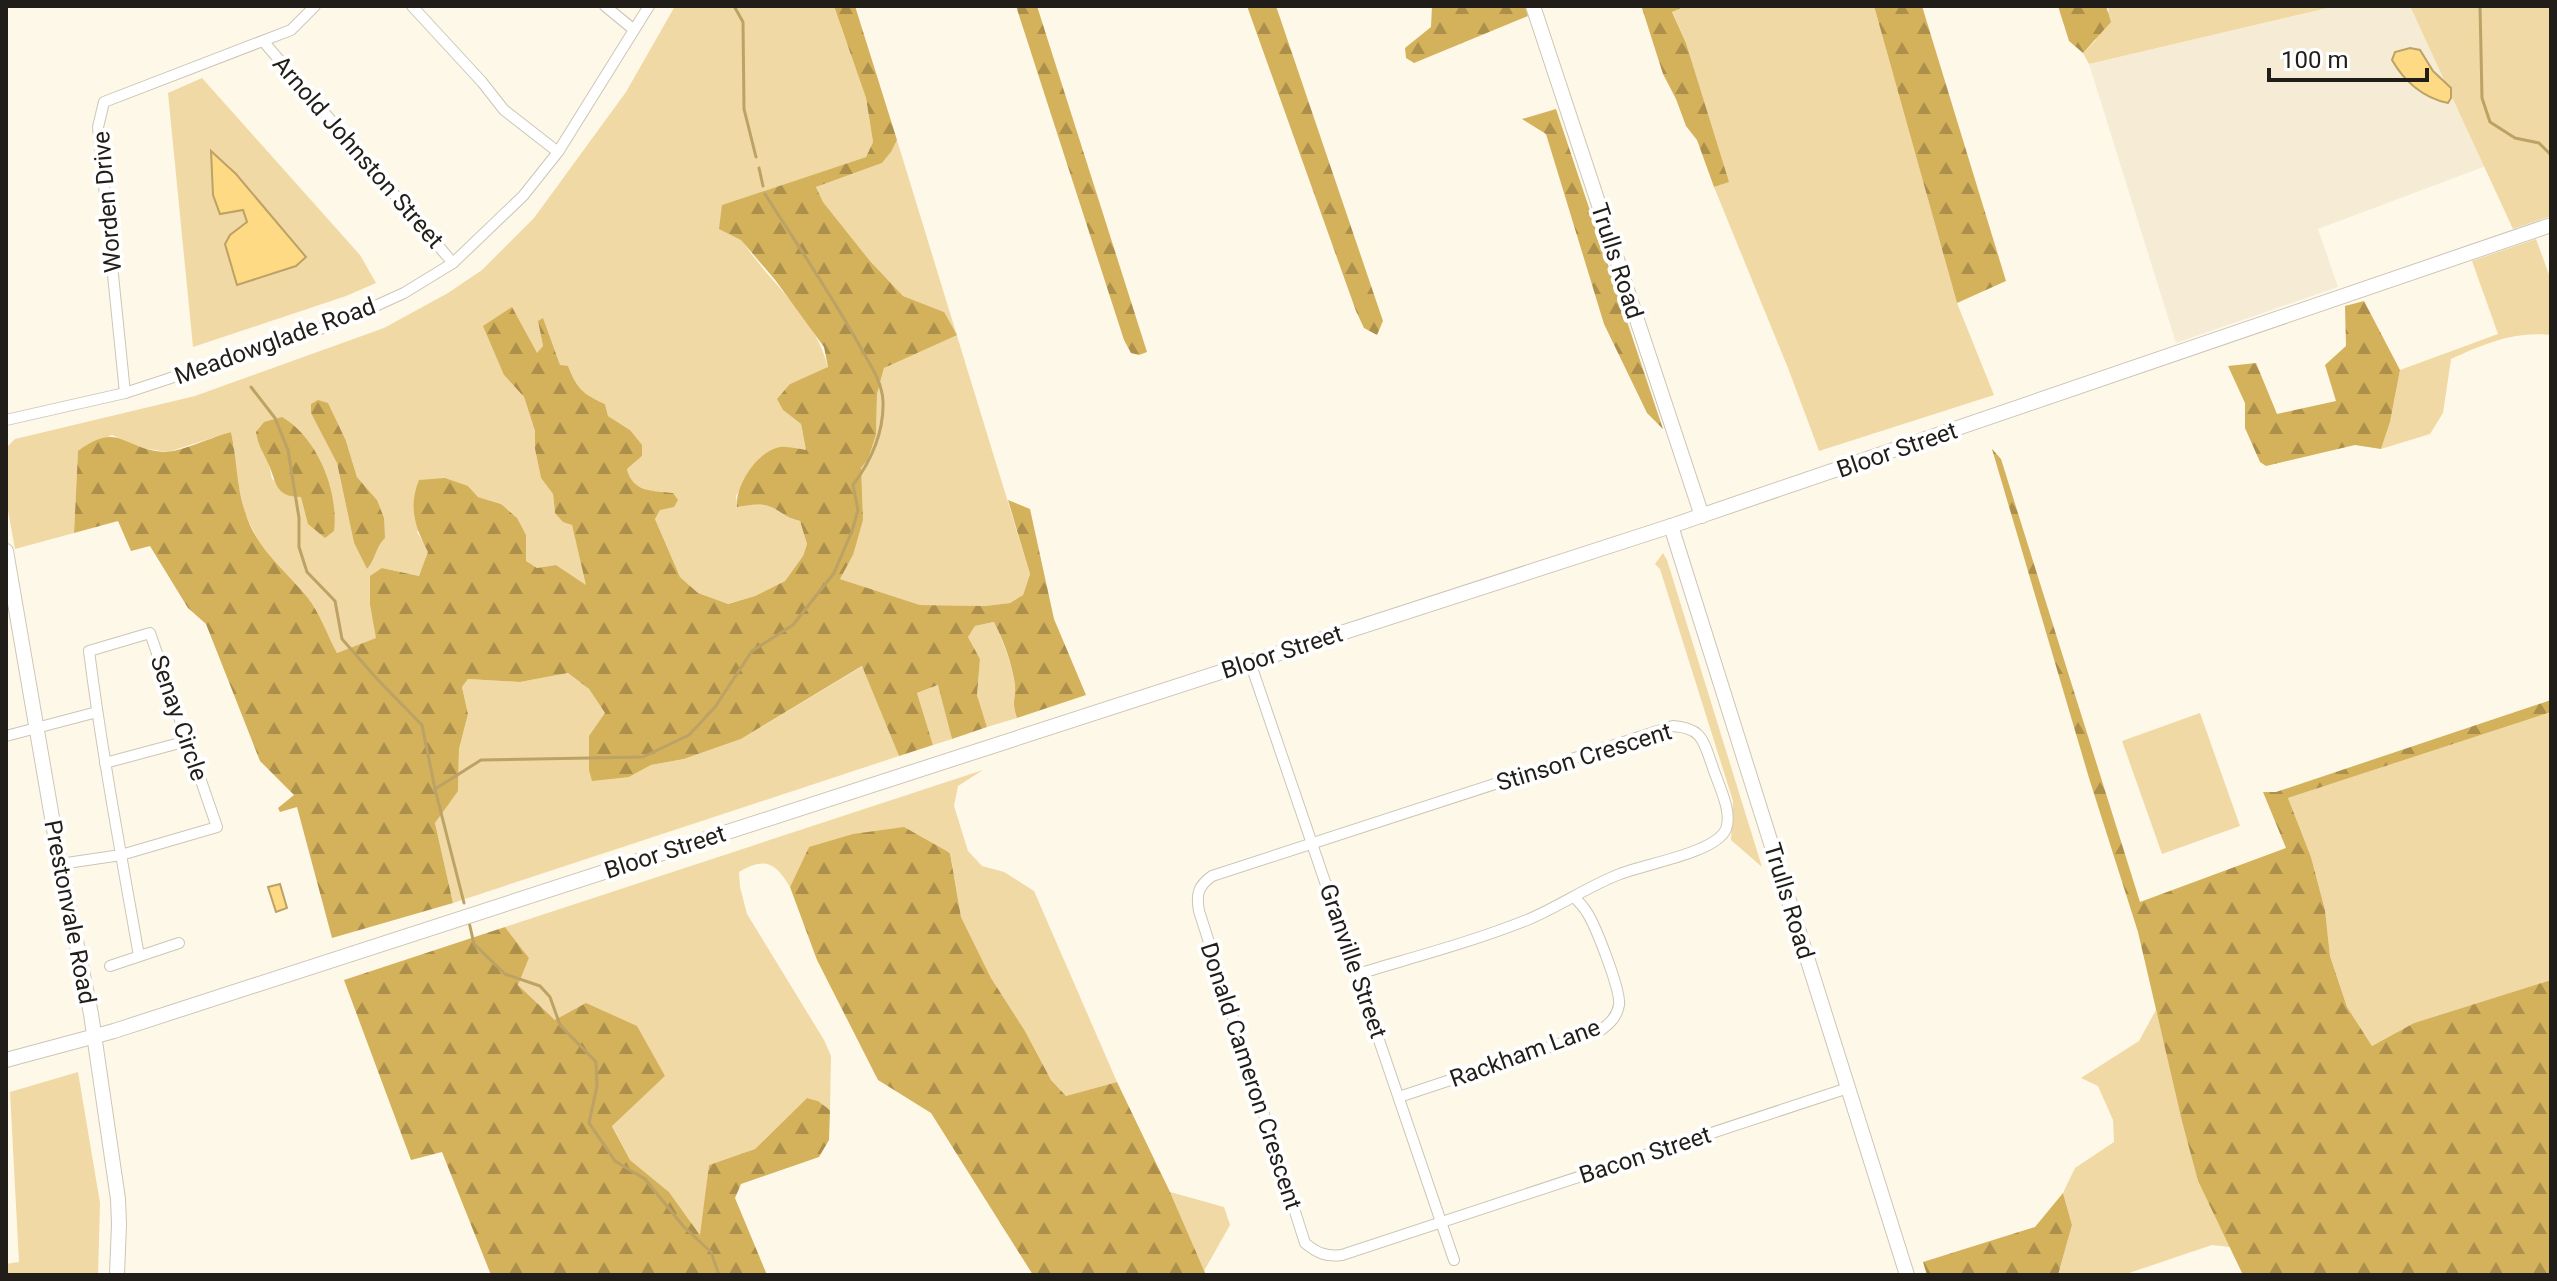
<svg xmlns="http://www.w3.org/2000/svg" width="2557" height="1281" font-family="Roboto,sans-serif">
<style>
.built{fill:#f6ecd6}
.green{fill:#f0d9a4;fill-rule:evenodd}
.forest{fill:url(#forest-firs)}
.water{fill:#feda84;stroke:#bca264;stroke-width:2}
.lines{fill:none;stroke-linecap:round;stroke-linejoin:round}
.stream{stroke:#bca264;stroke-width:3}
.street-casing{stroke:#ccc6b7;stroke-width:12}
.secondary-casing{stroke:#ccc6b7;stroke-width:16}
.street{stroke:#fff;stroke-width:10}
.secondary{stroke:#fff;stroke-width:14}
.labels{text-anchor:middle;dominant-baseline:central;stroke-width:8;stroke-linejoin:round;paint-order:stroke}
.street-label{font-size:24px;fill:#211e19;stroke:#fff}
</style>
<defs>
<pattern id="forest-firs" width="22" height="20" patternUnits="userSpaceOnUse" patternTransform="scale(2)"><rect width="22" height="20" fill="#d4b15b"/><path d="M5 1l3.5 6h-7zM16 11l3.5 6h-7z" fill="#ac8f4a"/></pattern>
</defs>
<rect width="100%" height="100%" fill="#fef8e9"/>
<path class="built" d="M2336,6H2410L2486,166L2318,229L2338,287L2176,343L2089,64Z"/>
<g class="green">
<path d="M675,6H834L866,98L873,142L866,157L723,205C729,216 734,228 741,239C768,282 817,317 828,368L790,384L783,410L801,424L806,450L760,457L736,496L737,507C747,506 761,502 771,507C783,513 785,518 800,521L807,544L803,556L785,581L755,596L727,604L698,593L680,577L655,519L660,510L652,491C638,487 631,485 627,469L642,456L630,430L608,416L605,404C583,394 577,389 568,366H560L543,319L538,321L543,346L537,354L512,308L504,375L524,397L535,431V449L541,478L553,494L555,513L572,525L587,586L556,565L537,568L525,561L526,535L501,504L478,497L468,486L417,532L429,552L419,576L382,568L370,605L377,638L337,653L309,600L264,552L245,514L236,476L234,446L231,432L168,452L142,448L112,435L78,452L74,533L15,549L6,500V448L15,439L195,396L384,328L448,293L482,270L534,218L626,92ZM346,441L357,477L377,500L385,538C375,548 376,558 367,569L354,543L337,463ZM269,464L336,517L272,479Z"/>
<path d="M1685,6H1874L1957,303L1994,395L1819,451L1788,368L1714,187L1728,182L1686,43L1672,11Z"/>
<path d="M2106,6H2336L2089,64L2083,53L2095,41L2109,10Z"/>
<path d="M2410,6H2551V216L2513,229Z"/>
<path d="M202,78L360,255L376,283L346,296L193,347L168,93Z"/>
<path d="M897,140L1030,574L1023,595L1010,603L985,606L920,605L840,579L853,555L861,468L868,458L876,435L877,394L884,368L944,312L903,296L870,261L823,202L816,187L882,163L891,152Z"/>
<path d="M2536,239L2551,280V335C2514,331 2484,344 2451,359L2443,413L2430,434L2381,449L2390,422L2400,370L2498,334L2472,261Z"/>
<path d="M1663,553L1667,560L1762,867L1731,840L1733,801L1660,569L1655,564Z"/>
<path d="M995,622C1003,643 1012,663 1015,686C1016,700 1011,701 1017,718L987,727L977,695L980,659L968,637L975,626Z"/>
<path d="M863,666L899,756L453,903L435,823L458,790L459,749L468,714L462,687L468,679L520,682L568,673L589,689L605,713L629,777L651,765L684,759L741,739Z"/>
<path d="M939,685L952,739L933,745L917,693Z"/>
<path d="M2551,712V980L2414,1023L2372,1046L2347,1007L2330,956L2325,910L2311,857L2288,798Z"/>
<path d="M2200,713L2240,826L2162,854L2122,741Z"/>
<path d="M983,770L958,786L954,806L968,851L982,866L1004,872L1034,891L1117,1082L1066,1096L1051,1080L1025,1031L991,978L961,917L950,852L809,847L790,887C775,862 765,857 739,872L740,887L747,914L824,1040L831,1056L830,1110L818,1101L807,1098L755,1149L709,1165L701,1236L669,1192L630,1160L612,1125L665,1076L555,1020L518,985L529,958L505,927Z"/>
<path d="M2156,1010L2198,1181L2230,1247L2212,1245L2123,1275H2058L2072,1225L2063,1193L2075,1168L2114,1142L2113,1120L2098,1086L2081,1078L2139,1041Z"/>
<path d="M78,1072L100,1203L98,1275H6V1264L19,1262L10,1092Z"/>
<path d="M1170,1192L1224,1207L1230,1225L1204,1271Z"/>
</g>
<g class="forest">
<path d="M834,6H855L897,140L891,152L882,163L816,187L823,202L870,261L903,296L944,312L957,335L884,368L877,394L876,435L868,459L861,468L863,520L853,555L840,579L920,605L985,606L1010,603L1023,595L1030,574L1008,500L1030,509L1054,619L1086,695L1017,718C1011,701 1016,700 1015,685C1012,664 1004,641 994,622L975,626L968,637L980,659L977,695L987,727L952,739L938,685L917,693L933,745L899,756L862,666L741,739L684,759L651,765L629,777L592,781L589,770V736L605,713L589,689L568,673L520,682L468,679L462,687L468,714L459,749L458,791L435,823L453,903L332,938L297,807L280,812L278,808L294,795L260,761L206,624L188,608L150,546L131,551L118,521L74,533L78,451C120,420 123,450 165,452C180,452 215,436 231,432C237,458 236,485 245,512C257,550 283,568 307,597C320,613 327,635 337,653L376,638L370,605V576L382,568L419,576L428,552C415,527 408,507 419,480L445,478L468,486L478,497L501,504L517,518L526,535V561L537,568L556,565L586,585L572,525L563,522L555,513L553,494L541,478L535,449V431L524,397L504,375L483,326L512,307L537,353L543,346L538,321L543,318L560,365L568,366C577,389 583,394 605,404L608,416L630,430L642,445V456L627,469C632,492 653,491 673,493L678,500L674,507L660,510L655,519L680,577L698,593L728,604L755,596L785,581L803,556L807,544L800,521C784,517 784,513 771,507C761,502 747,506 737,507C735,486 757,451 780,447C787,446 798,449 806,450L801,424L783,410L777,399L790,384L828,367L824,347L776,281L741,240L719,229L722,205L866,157L873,142L866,98Z"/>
<path d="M1016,6H1037L1147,352L1139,355L1131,353L1124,340Z"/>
<path d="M1247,6H1276L1383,321L1377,335L1364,328L1356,311Z"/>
<path d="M1432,6H1525L1528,16L1414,63L1406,58L1405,48L1431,27Z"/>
<path d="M1643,6H1685L1672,12L1686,43L1729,182L1714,187L1697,140L1686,126L1676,99L1663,74L1642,8Z"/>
<path d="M1874,6H1922L2006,281L1957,303Z"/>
<path d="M2058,6H2106L2111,22L2083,53L2069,41Z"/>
<path d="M1556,109L1663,429L1647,413L1604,324L1546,134L1522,119Z"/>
<path d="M2364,301L2400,370L2390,422L2381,449L2355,445L2266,466L2260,462L2245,428V403L2228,366L2256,363L2277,414L2336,401L2325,365L2346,346L2345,306Z"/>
<path d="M318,400L328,403L346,441L357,477L377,500L384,518L385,538C375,548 376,559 367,569L354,543L337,463L311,413V404Z"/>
<path d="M282,417C317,437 339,491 334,531L325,538L308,524L301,497C274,497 277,482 268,463C262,449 259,448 256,432L264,422Z"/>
<path d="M1992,449L2001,459L2140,902L2286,848L2263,792H2276L2551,700V712L2288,798L2311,857L2325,910L2330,956L2347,1007L2372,1046L2414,1023L2551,980V1275H2243L2198,1181L2182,1121L2138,932L2089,778Z"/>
<path d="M904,827L950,853L961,917L991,978L1025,1031L1051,1080L1066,1096L1117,1082L1170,1192L1206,1275H1033L931,1113L878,1080L817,960L790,887L809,847L853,834Z"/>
<path d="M505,927L529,958L518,985L555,1020L586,1003L637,1026L665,1076L612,1126L630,1160L669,1192L700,1235L709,1165L755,1149L807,1098L818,1101L830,1110L829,1140L819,1157L741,1184L735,1198L767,1275H491L442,1152L411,1160L344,980Z"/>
<path d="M2063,1193L2072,1225L2058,1275H1927L1923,1262L2035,1227Z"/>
</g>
<g class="water">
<path d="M2410,48L2420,50L2433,71L2451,88V98L2448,103C2423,98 2404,81 2392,60L2395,52Z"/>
<path d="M211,151L236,174L306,257L296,266L237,285L225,244L230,235L247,222L243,210L220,214L213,195Z"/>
<path d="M280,884L287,908L276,912L268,887Z"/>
</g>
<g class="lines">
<g class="stream">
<path d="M734,6L743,22L744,109L756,157"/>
<path d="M2480,6L2482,98L2490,122L2515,138L2539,143L2551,155"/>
<path d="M759,168L763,186"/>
<path d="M251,387L275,418L288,450L299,518V547L307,572L335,601L342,639L378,680L422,725L435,789L464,903"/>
<path d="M435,789L481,760L643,757L689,735L715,707L752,651L793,625L834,573L852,531L858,510L853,485C871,461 884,432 883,401C882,382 871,366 862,350C833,297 798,246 765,194"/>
<path d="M469,922L474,944L505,974L540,986L550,997L560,1025L596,1062L597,1086L589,1123L615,1161L645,1179L684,1227L711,1252L719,1275"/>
</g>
<g class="street-casing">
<g id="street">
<path d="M412,6L482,82L504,110L558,152"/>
<path d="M605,6L633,29"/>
<path d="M263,41L453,263"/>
<path d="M125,393L98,127L104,102L291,30L315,6"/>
<path d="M6,420L125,393L338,323L404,293L453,263L523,196L558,152L649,6"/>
<path d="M1250,662L1454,1260"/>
<path d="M6,736L97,712"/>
<path d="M105,763L187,741"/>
<path d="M60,864L121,855L217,827L150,633L89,651C102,753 121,854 139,956"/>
<path d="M110,966L179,943"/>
<path d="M1358,974C1414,957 1472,942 1527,920C1559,907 1588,886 1620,874C1644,864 1716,853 1726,829C1733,811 1717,782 1712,765C1703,740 1702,728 1673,726L1212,876C1198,886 1196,894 1199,911L1305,1243C1317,1253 1326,1257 1342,1255L1848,1088"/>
<path d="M1399,1097L1601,1030C1610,1023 1617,1017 1619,1005C1621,990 1595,924 1586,911C1583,906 1578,901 1574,897"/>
</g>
</g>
<g class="secondary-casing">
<g id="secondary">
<path d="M1533,6L1702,516"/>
<path d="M1671,526L1907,1275"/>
<path d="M6,551L60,864L91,1014L118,1199L119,1224L117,1275"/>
<path d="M6,1060L114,1031L1671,526L2551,225"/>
</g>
</g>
<use href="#street" class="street"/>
<use href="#secondary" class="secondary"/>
</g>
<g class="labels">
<g class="street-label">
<text transform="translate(358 152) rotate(49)">Arnold Johnston Street</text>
<text transform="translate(107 202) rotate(-95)">Worden Drive</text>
<text transform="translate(1617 261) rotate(72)">Trulls Road</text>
<text transform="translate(275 341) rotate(-20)">Meadowglade Road</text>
<text transform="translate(1897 450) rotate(-19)">Bloor Street</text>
<text transform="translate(1282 652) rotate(-18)">Bloor Street</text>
<text transform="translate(179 718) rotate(71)">Senay Circle</text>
<text transform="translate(1584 757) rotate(-17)">Stinson Crescent</text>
<text transform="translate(665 852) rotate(-18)">Bloor Street</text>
<text transform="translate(1789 901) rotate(73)">Trulls Road</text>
<text transform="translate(70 912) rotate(79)">Prestonvale Road</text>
<text transform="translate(1353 961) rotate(71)">Granville Street</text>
<text transform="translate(1525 1053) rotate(-20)">Rackham Lane</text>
<text transform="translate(1251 1076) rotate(72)">Donald Cameron Crescent</text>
<text transform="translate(1645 1155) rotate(-18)">Bacon Street</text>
</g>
</g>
<rect width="2557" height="1281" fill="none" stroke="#211e19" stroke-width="16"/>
<path d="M2269 68v12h158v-12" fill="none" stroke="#211e19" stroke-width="4"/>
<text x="2281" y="68" font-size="24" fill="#211e19" stroke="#ffffff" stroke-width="6" paint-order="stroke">100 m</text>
</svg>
